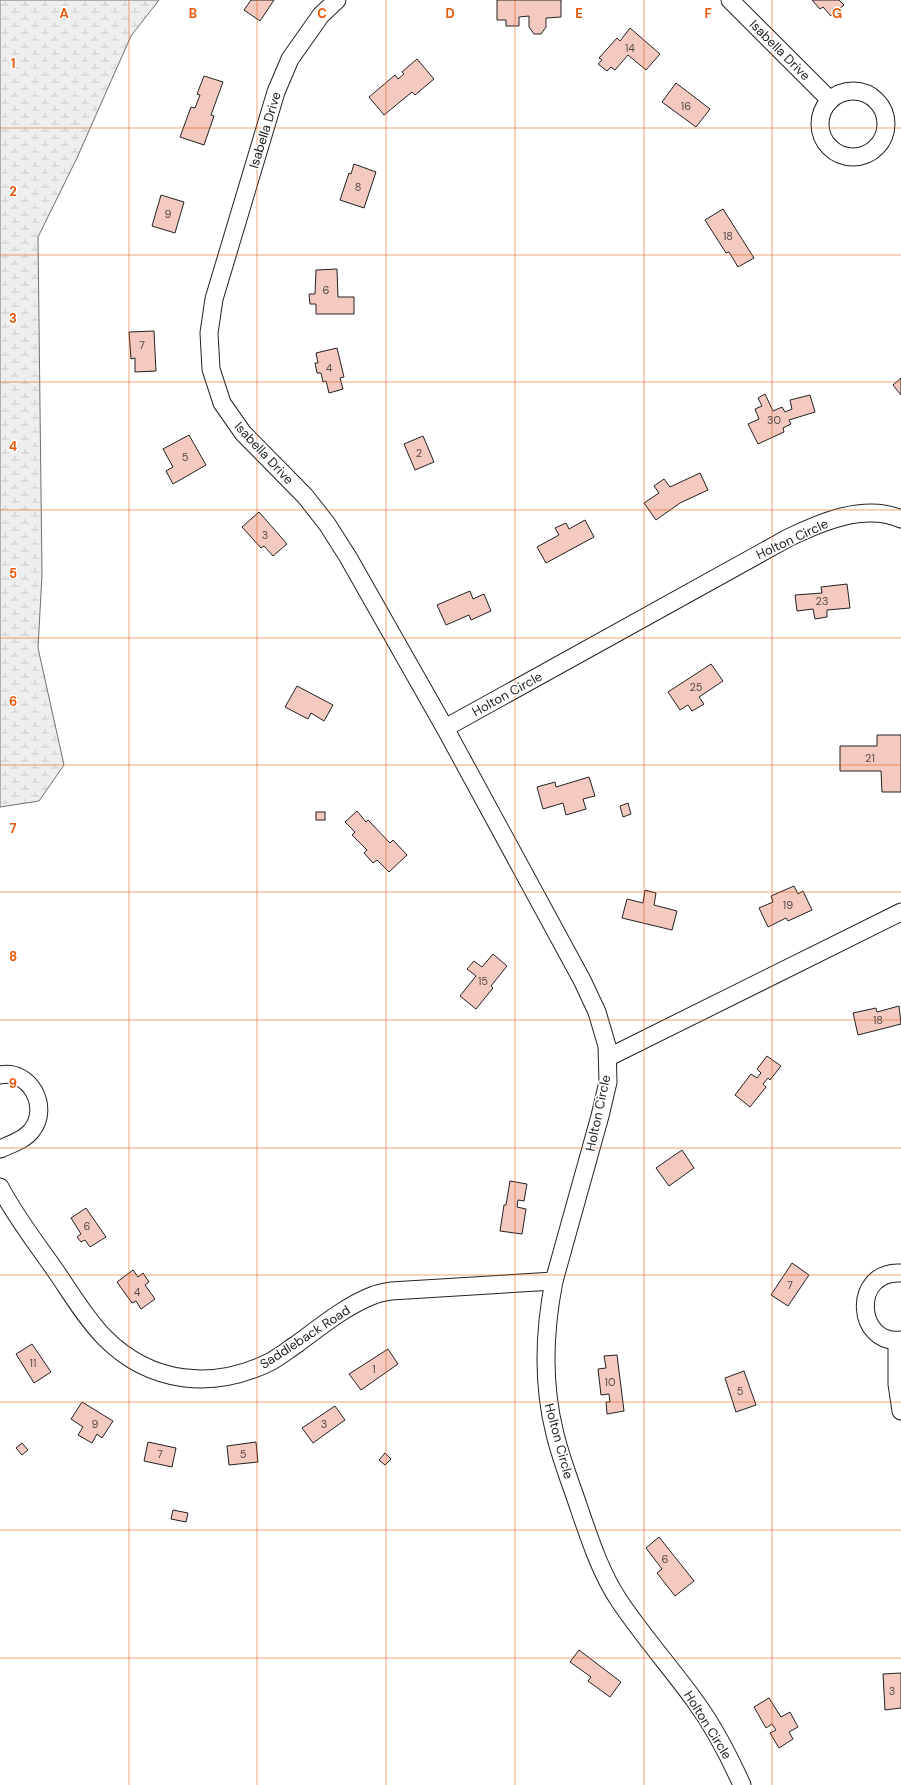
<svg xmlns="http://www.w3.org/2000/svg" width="901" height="1785" font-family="'DM Sans',sans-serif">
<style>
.wetland{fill:url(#wetland-marsh);stroke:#6f6f6f}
.building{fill:#f3c9c0;stroke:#222}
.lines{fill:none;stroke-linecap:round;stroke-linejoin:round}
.minor-casing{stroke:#222;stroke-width:19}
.minor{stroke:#fff;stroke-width:17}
.grid{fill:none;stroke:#e8590c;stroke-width:1;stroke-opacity:0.55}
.labels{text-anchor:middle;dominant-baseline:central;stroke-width:3;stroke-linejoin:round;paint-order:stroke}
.number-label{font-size:11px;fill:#564c4a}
.street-label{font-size:13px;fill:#222;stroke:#fff}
.grid-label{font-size:13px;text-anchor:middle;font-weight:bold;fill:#e8590c;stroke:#fff;stroke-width:3;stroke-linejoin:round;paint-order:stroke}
</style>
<defs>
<pattern id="wetland-marsh" width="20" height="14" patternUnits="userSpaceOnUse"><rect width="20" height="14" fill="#eee"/><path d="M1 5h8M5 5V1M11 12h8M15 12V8" fill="none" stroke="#ccc"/></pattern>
</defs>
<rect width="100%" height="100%" fill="#fff"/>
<path class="wetland" d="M0,0H159L131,36L76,160L38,237L42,575L38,648L64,765L39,801L0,807Z"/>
<g class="building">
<path d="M251,0H274L260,21L244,10Z"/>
<path d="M497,0H561V17L546,18V27L541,34H534L529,27V16L519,17V26H506V20H497Z"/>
<path d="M812,0H839L844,5L831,16L823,7L820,9Z"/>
<path d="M630,28L660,54L646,70L628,55L615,70L611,67L607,71L598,64L602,60L599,58L617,38L620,41Z"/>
<path d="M417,59L434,79L415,95L412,92L384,115L369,97L395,75L398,79L404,74L402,72Z"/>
<path d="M204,76L223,82L211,115L214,116L204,145L180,137L191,107L195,108L200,95L197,94Z"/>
<path d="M676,83L710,109L696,127L662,102Z"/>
<path d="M354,164L376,172L364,208L340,200L349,173L351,174Z"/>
<path d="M161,195L184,202L175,233L152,226Z"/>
<path d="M723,209L754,258L738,267L729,252L726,253L705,220Z"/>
<path d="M337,269L338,297H354V314H316V304H310L309,294H315L316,270Z"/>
<path d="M154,331L156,371L135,372V358L131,359L129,332Z"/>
<path d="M337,348L344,377L340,378L343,389L329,393L326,381L323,382L321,373H317L315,363H318L316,353Z"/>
<path d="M901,378V395L893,385Z"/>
<path d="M765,394L773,411L782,407L785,412L792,409L790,400L810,395L815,412L789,420L791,424L783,428L784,432L758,444L748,424L759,419L755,409L762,406L758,398Z"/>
<path d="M189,435L206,465L173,484L166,471L173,467L163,449Z"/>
<path d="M423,436L434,462L415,470L404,444Z"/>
<path d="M700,473L708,490L680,503L656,520L644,503L659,493L654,486L664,479L670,487Z"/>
<path d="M259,512L287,544L273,556L264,546L261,548L242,527Z"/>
<path d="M585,520L594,537L546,563L537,547L559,535L555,528L566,523L569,529Z"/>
<path d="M847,584L850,608L827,610V617L815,619L813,609L797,611L795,595L822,593L821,587Z"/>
<path d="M470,591L473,599L484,594L491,611L471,620L469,615L446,625L437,605Z"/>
<path d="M711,664L723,681L699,697L704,704L692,711L688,705L680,710L668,692Z"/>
<path d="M297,686L333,705L324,721L311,713L308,719L285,707Z"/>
<path d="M877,735H901V792H882L881,771H840V746H877Z"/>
<path d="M589,777L595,796L583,799L586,809L566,815L563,803L543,809L537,787L555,782L556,787Z"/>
<path d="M628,803L631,814L623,817L620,806Z"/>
<path d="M357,811L366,822L368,820L390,843L393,840L407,855L389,872L377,860L373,863L364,853L367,850L352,835L355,832L345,822Z"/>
<rect x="316" y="812" width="9" height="8"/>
<path d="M794,886L798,894L803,891L812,910L788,921L786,918L768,927L759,908L773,902L771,896Z"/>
<path d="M645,890L656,893L654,905L677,911L672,930L622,918L627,899L643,903Z"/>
<path d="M493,954L507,966L491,986L493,988L476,1009L460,996L476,976L467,969L474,961L482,967Z"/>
<path d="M899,1006L901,1024L858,1035L853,1013L876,1008L877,1012Z"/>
<path d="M767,1056L781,1066L770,1080L768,1078L763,1084L766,1087L750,1107L735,1095L751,1074L757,1078L761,1073L757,1069Z"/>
<path d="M682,1150L694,1168L669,1186L656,1168Z"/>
<path d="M510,1181L527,1184L524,1201L518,1200L517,1207L526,1209L522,1234L500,1231L504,1205H506Z"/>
<path d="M86,1208L106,1237L90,1247L85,1240L81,1242L77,1237L81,1234L71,1218Z"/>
<path d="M792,1263L809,1275L788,1306L771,1295Z"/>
<path d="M133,1270L138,1277L143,1273L149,1282L145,1285L155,1299L141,1309L136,1301L132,1303L117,1282Z"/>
<path d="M32,1344L51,1372L34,1383L16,1354Z"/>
<path d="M388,1349L398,1364L361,1390L349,1374Z"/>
<path d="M617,1355L624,1411L607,1414L606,1402H610L609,1394L601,1395L598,1369L606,1368L604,1356Z"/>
<path d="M744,1371L756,1405L736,1412L725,1378Z"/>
<path d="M82,1402L113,1421L102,1438L97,1434L92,1443L78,1435L83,1427L71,1419Z"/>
<path d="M335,1406L345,1420L313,1443L302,1428Z"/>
<path d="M148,1442L176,1448L172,1467L144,1461Z"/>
<path d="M256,1442L258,1462L229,1465L227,1446Z"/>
<path d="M22,1443L28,1450L22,1455L16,1448Z"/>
<path d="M385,1453L391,1459L385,1465L379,1460Z"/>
<path d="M173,1510L188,1513L186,1522L171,1519Z"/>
<path d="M659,1537L694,1581L675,1596L657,1573L662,1569L646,1548Z"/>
<path d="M579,1650L621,1682L610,1697L588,1681L591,1677L570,1662Z"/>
<path d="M901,1673V1708L885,1710L883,1674Z"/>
<path d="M769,1698L781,1717L790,1712L798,1727L789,1732L793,1739L779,1748L770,1733L776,1730L772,1724L766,1728L754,1707Z"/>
</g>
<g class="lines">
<g class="minor-casing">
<g id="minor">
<path d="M337,0L321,15L290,59L276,92L214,299L209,333L211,369L222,403L243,433L305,496L327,524L348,557L445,728"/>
<path d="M730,0L830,100"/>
<circle cx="853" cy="124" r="33"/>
<path d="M609,1057L901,912"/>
<path d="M0,1075C30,1069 50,1107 32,1130C25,1140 11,1144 0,1149"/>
<path d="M0,1187C15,1216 36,1243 55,1270C71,1293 86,1319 105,1338C151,1384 213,1390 270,1362C279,1357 288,1350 297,1344C320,1327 347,1305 374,1295C379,1293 386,1292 391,1291L554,1281"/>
<path d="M901,1273C851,1270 856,1346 901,1340"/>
<path d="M897,1341V1384L901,1411"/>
<path d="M742,1785C729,1756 714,1727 695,1701C671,1668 643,1636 620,1602C601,1574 590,1540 579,1508C571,1484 561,1459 555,1434C542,1383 544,1332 554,1281L600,1116L608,1082L607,1046L597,1012L582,980L445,728L788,538C821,522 865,503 901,519"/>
</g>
</g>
<use href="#minor" class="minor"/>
</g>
<path class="grid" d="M129,0V1785M257,0V1785M386,0V1785M515,0V1785M644,0V1785M772,0V1785M0,128H901M0,255H901M0,382H901M0,510H901M0,638H901M0,765H901M0,892H901M0,1020H901M0,1148H901M0,1275H901M0,1402H901M0,1530H901M0,1658H901"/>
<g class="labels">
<g class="number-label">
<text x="630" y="48">14</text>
<text x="686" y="106">16</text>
<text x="358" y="187">8</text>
<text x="168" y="214">9</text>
<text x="728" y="236">18</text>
<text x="326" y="290">6</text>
<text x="142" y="345">7</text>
<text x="329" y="368">4</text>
<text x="774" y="420">30</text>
<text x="419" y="453">2</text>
<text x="185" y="457">5</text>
<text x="265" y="535">3</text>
<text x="822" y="601">23</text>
<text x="696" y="687">25</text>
<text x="870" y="758">21</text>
<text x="788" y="905">19</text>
<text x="483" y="981">15</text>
<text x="878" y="1020">18</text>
<text x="87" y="1226">6</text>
<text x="790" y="1285">7</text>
<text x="137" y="1292">4</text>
<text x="33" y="1363">11</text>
<text x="374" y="1369">1</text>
<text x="610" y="1382">10</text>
<text x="740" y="1391">5</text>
<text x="95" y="1424">9</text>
<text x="324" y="1424">3</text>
<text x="160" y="1454">7</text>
<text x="243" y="1454">5</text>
<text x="665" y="1559">6</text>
<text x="892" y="1691">3</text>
</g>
<g class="street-label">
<text transform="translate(780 50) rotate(45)">Isabella Drive</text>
<text transform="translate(265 130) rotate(-73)">Isabella Drive</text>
<text transform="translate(264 453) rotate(47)">Isabella Drive</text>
<text transform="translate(792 539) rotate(-25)">Holton Circle</text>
<text transform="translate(507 694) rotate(-29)">Holton Circle</text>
<text transform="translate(598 1113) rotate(-78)">Holton Circle</text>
<text transform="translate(305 1337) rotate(-33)">Saddleback Road</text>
<text transform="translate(559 1441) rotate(75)">Holton Circle</text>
<text transform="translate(708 1725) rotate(58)">Holton Circle</text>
</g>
</g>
<g class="grid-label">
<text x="64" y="18">A</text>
<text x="193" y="18">B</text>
<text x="322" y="18">C</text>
<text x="450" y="18">D</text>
<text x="579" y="18">E</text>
<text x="708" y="18">F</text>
<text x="837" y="18">G</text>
<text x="13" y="68">1</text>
<text x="13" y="196">2</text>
<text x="13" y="323">3</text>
<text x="13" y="451">4</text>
<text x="13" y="578">5</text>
<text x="13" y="706">6</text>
<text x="13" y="833">7</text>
<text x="13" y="961">8</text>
<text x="13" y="1088">9</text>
</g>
</svg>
